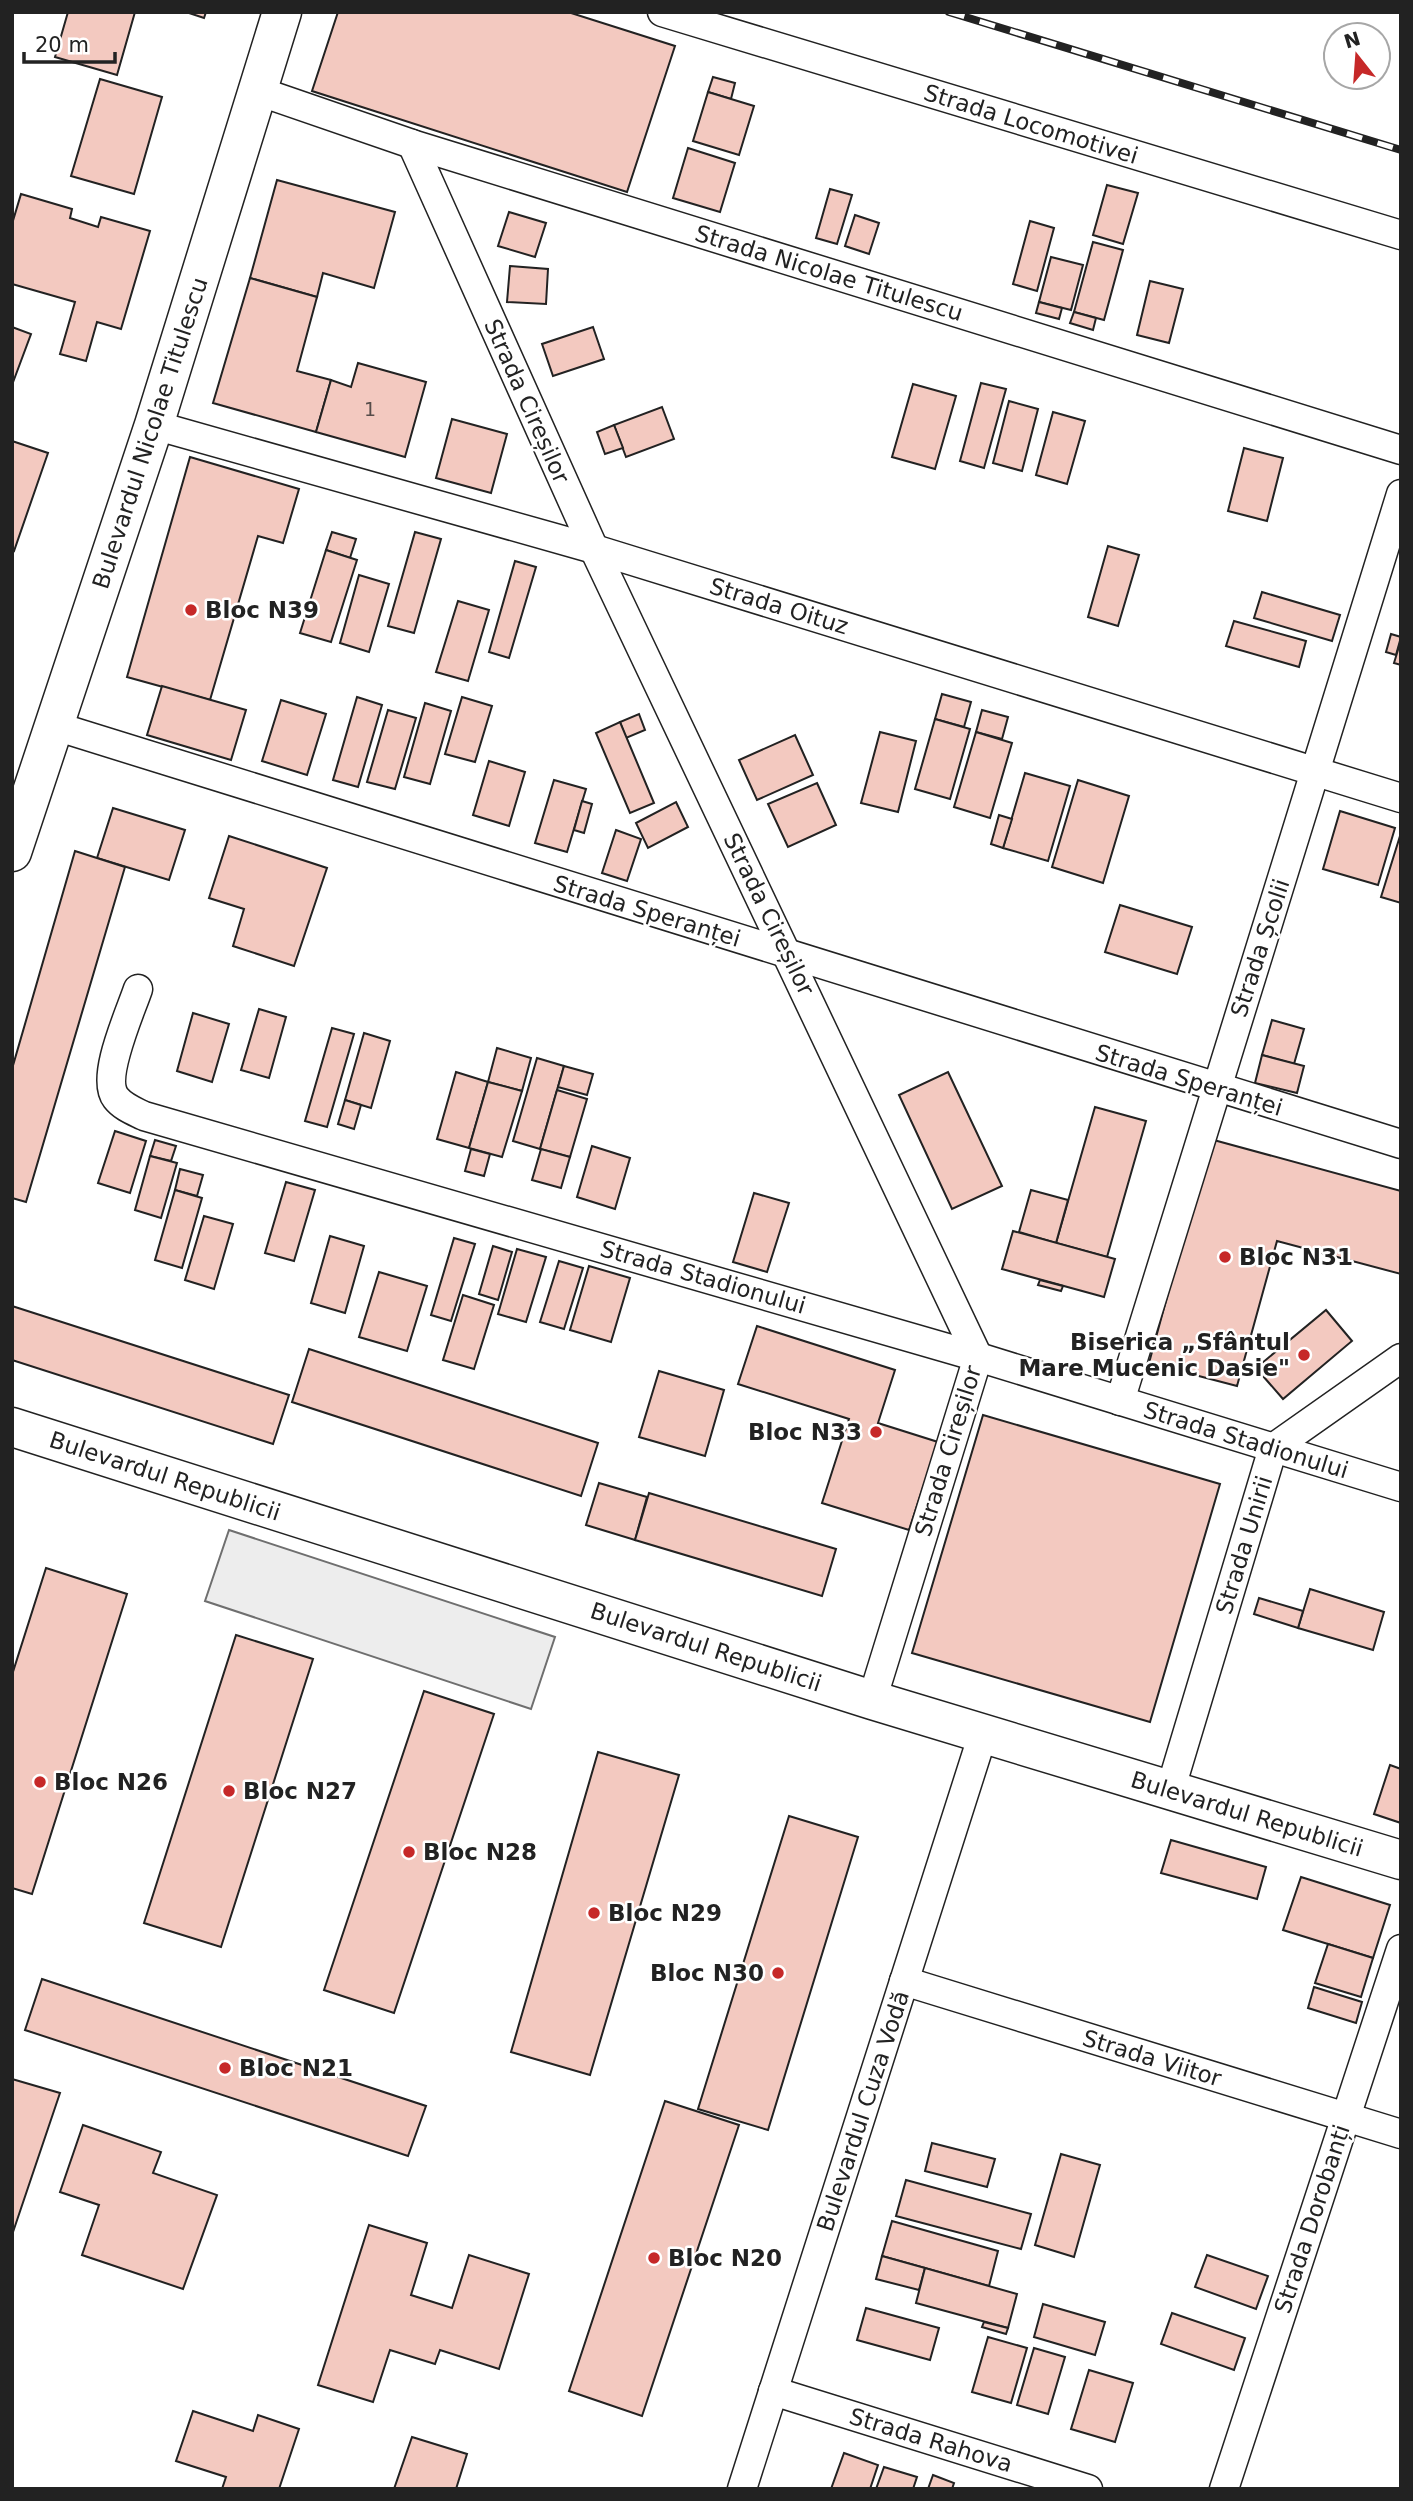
<svg xmlns="http://www.w3.org/2000/svg" width="1413" height="2501" font-family="'DejaVu Sans',sans-serif">
<style>
.parking{fill:#ededed;stroke:#6f6f6f;stroke-width:2}
.building{fill:#f3c9c0;stroke:#222;stroke-width:2}
.lines{fill:none;stroke-linecap:round;stroke-linejoin:round}
.street-casing{stroke:#222;stroke-width:31}
.secondary-casing{stroke:#222;stroke-width:41}
.street{stroke:#fff;stroke-width:28}
.secondary{stroke:#fff;stroke-width:38}
.rail-casing{stroke:#222;stroke-width:8}
.rail{stroke:#fff;stroke-width:5;stroke-dasharray:16;stroke-linecap:butt}
.poi-dot{fill:#c62828;stroke:#fff;stroke-width:2.5}
.labels{text-anchor:middle;dominant-baseline:central;stroke-width:5;stroke-linejoin:round;paint-order:stroke}
.number-label{font-size:19px;fill:#564c4a}
.street-label{font-size:23px;fill:#222;stroke:#fff}
.poi-label{font-size:23px;font-weight:bold;fill:#222;stroke:#fff;text-anchor:start}
</style>
<rect width="100%" height="100%" fill="#fff"/>
<path class="parking" d="M229,1530L555,1637L531,1709L205,1601Z"/>
<g class="building">
<path d="M68,12H135L117,75L55,57Z"/>
<path d="M186,12H206L204,18Z"/>
<path d="M338,12H568L675,46L627,192L312,91Z"/>
<path d="M713,77L735,83L731,99L708,92Z"/>
<path d="M100,79L162,97L134,194L71,176Z"/>
<path d="M708,92L754,106L739,155L693,141Z"/>
<path d="M688,148L735,163L720,212L673,198Z"/>
<path d="M277,180L395,212L374,288L323,273L317,297L250,278Z"/>
<path d="M1107,185L1138,193L1123,244L1093,235Z"/>
<path d="M830,189L852,195L837,244L816,238Z"/>
<path d="M21,194L72,209L70,218L98,227L101,217L150,231L121,329L97,322L86,361L60,354L75,302L12,284V224Z"/>
<path d="M509,212L546,223L535,257L498,246Z"/>
<path d="M855,215L879,223L869,254L845,246Z"/>
<path d="M1030,221L1054,228L1037,291L1013,284Z"/>
<path d="M1093,242L1123,250L1104,320L1074,312Z"/>
<path d="M1051,257L1083,265L1071,310L1039,302Z"/>
<path d="M510,266L548,269L546,304L507,302Z"/>
<path d="M250,278L317,297L297,371L331,380L316,432L213,403Z"/>
<path d="M1150,281L1183,289L1169,343L1137,335Z"/>
<path d="M1039,302L1062,308L1059,319L1036,313Z"/>
<path d="M1074,312L1096,318L1093,330L1070,323Z"/>
<path d="M12,327L31,334L12,385Z"/>
<path d="M593,327L604,359L553,376L542,344Z"/>
<path d="M358,363L426,382L405,457L316,432L331,380L351,387Z"/>
<path d="M981,383L1006,389L984,468L960,461Z"/>
<path d="M913,384L956,396L935,469L892,457Z"/>
<path d="M1009,401L1038,409L1022,471L993,463Z"/>
<path d="M662,407L674,439L626,457L614,425Z"/>
<path d="M1053,412L1085,421L1067,484L1036,475Z"/>
<path d="M452,419L507,434L491,493L436,478Z"/>
<path d="M614,425L623,448L605,454L597,432Z"/>
<path d="M12,441L48,453L14,551L12,550Z"/>
<path d="M1244,448L1283,458L1267,521L1228,511Z"/>
<path d="M190,457L299,489L283,543L258,536L210,700L127,677Z"/>
<path d="M332,532L356,539L350,558L326,550Z"/>
<path d="M415,532L441,539L414,633L388,626Z"/>
<path d="M1108,546L1139,555L1118,626L1088,617Z"/>
<path d="M326,550L357,560L331,642L300,633Z"/>
<path d="M515,561L536,567L509,658L489,652Z"/>
<path d="M359,575L389,584L369,652L340,643Z"/>
<path d="M1262,592L1340,615L1332,641L1254,618Z"/>
<path d="M458,601L489,610L468,681L436,672Z"/>
<path d="M1234,621L1306,641L1299,667L1226,646Z"/>
<path d="M1391,634L1401,637L1396,655L1386,652Z"/>
<path d="M1401,640V665L1394,663Z"/>
<path d="M162,686L246,710L231,760L147,735Z"/>
<path d="M942,694L971,702L964,727L935,719Z"/>
<path d="M357,697L382,705L358,787L333,780Z"/>
<path d="M462,697L492,706L475,762L445,754Z"/>
<path d="M281,700L326,714L307,775L262,761Z"/>
<path d="M425,703L451,711L430,784L404,777Z"/>
<path d="M388,710L416,718L395,789L367,782Z"/>
<path d="M982,710L1008,717L1002,739L976,732Z"/>
<path d="M639,714L645,730L626,738L620,722Z"/>
<path d="M935,719L970,729L950,799L915,789Z"/>
<path d="M620,722L654,803L630,813L596,733Z"/>
<path d="M880,732L916,741L898,812L861,803Z"/>
<path d="M976,732L1012,743L990,818L954,807Z"/>
<path d="M795,735L813,775L757,800L739,760Z"/>
<path d="M489,761L525,772L509,826L473,815Z"/>
<path d="M1025,773L1070,786L1048,861L1003,848Z"/>
<path d="M554,780L586,789L567,852L535,843Z"/>
<path d="M1078,780L1129,796L1103,883L1052,867Z"/>
<path d="M817,783L836,825L788,847L768,804Z"/>
<path d="M582,801L592,804L584,833L574,830Z"/>
<path d="M676,802L688,827L648,848L636,823Z"/>
<path d="M113,808L185,830L169,880L97,858Z"/>
<path d="M1340,811L1395,828L1378,885L1323,869Z"/>
<path d="M999,815L1012,819L1003,848L991,844Z"/>
<path d="M616,830L641,839L627,881L602,873Z"/>
<path d="M229,836L327,868L294,966L233,946L244,909L209,898Z"/>
<path d="M1400,836H1401V903L1381,897Z"/>
<path d="M75,851L125,867L26,1202L12,1198V1069Z"/>
<path d="M1120,905L1192,927L1177,974L1105,952Z"/>
<path d="M259,1009L286,1017L269,1078L241,1070Z"/>
<path d="M193,1013L229,1024L212,1082L177,1071Z"/>
<path d="M1272,1020L1304,1029L1294,1064L1262,1055Z"/>
<path d="M332,1028L354,1034L327,1127L305,1121Z"/>
<path d="M364,1033L390,1041L371,1108L345,1100Z"/>
<path d="M497,1048L531,1058L522,1091L488,1082Z"/>
<path d="M1262,1055L1304,1066L1297,1093L1255,1083Z"/>
<path d="M537,1058L564,1066L540,1149L513,1141Z"/>
<path d="M564,1066L593,1074L587,1095L558,1087Z"/>
<path d="M456,1072L488,1082L469,1148L437,1139Z"/>
<path d="M948,1072L1002,1186L952,1209L899,1095Z"/>
<path d="M488,1082L522,1091L502,1157L469,1148Z"/>
<path d="M557,1090L587,1099L570,1157L540,1149Z"/>
<path d="M345,1100L361,1105L354,1129L338,1124Z"/>
<path d="M1095,1107L1146,1121L1107,1257L1056,1243Z"/>
<path d="M115,1131L146,1141L130,1193L98,1183Z"/>
<path d="M1210,1139L1401,1191V1274L1277,1241L1237,1386L1149,1363Z"/>
<path d="M155,1140L176,1146L171,1161L150,1156Z"/>
<path d="M592,1146L630,1158L615,1209L577,1197Z"/>
<path d="M471,1149L490,1154L484,1176L465,1171Z"/>
<path d="M541,1149L570,1157L561,1188L532,1180Z"/>
<path d="M150,1156L177,1163L161,1218L135,1210Z"/>
<path d="M180,1169L203,1175L197,1196L175,1190Z"/>
<path d="M286,1182L315,1190L294,1261L265,1253Z"/>
<path d="M175,1190L202,1198L182,1268L155,1260Z"/>
<path d="M1031,1190L1068,1200L1056,1243L1019,1232Z"/>
<path d="M754,1193L789,1203L767,1272L733,1262Z"/>
<path d="M204,1216L233,1224L214,1289L185,1280Z"/>
<path d="M1013,1231L1115,1259L1104,1297L1002,1269Z"/>
<path d="M330,1236L364,1246L345,1313L311,1303Z"/>
<path d="M454,1238L475,1244L451,1321L431,1315Z"/>
<path d="M493,1246L512,1252L498,1300L479,1294Z"/>
<path d="M517,1249L546,1257L526,1322L498,1314Z"/>
<path d="M559,1261L583,1268L564,1329L540,1322Z"/>
<path d="M589,1266L630,1278L611,1342L570,1330Z"/>
<path d="M379,1272L427,1286L407,1351L359,1337Z"/>
<path d="M1040,1280L1063,1286L1061,1291L1038,1285Z"/>
<path d="M463,1295L494,1305L474,1369L443,1360Z"/>
<path d="M12,1306L289,1395L273,1444L12,1360Z"/>
<path d="M1326,1310L1352,1341L1283,1399L1256,1368Z"/>
<path d="M757,1326L895,1370L878,1423L938,1442L909,1530L822,1503L849,1419L738,1384Z"/>
<path d="M309,1349L598,1443L581,1496L292,1402Z"/>
<path d="M659,1371L724,1390L705,1456L639,1437Z"/>
<path d="M983,1415L1220,1484L1150,1722L912,1653Z"/>
<path d="M599,1483L647,1497L635,1540L586,1525Z"/>
<path d="M649,1493L836,1549L822,1596L635,1540Z"/>
<path d="M46,1568L127,1594L32,1894L12,1888V1675Z"/>
<path d="M1310,1589L1384,1612L1373,1650L1298,1628Z"/>
<path d="M1259,1598L1303,1611L1298,1628L1254,1614Z"/>
<path d="M236,1635L313,1659L221,1947L144,1923Z"/>
<path d="M424,1691L494,1714L394,2013L324,1990Z"/>
<path d="M598,1752L679,1775L590,2075L511,2052Z"/>
<path d="M1390,1765L1401,1769V1823L1374,1814Z"/>
<path d="M789,1816L858,1837L768,2130L698,2109Z"/>
<path d="M1171,1840L1266,1867L1257,1899L1161,1873Z"/>
<path d="M1301,1877L1390,1905L1373,1958L1283,1930Z"/>
<path d="M1328,1944L1373,1958L1361,1997L1315,1983Z"/>
<path d="M42,1979L426,2106L408,2156L25,2030Z"/>
<path d="M1314,1987L1362,2002L1356,2023L1308,2008Z"/>
<path d="M12,2079L60,2093L12,2235Z"/>
<path d="M665,2101L739,2125L642,2416L569,2391Z"/>
<path d="M83,2125L161,2152L153,2173L217,2195L183,2289L82,2255L99,2205L60,2192Z"/>
<path d="M932,2143L995,2159L987,2187L925,2171Z"/>
<path d="M1061,2154L1100,2165L1074,2257L1035,2245Z"/>
<path d="M906,2180L1031,2214L1021,2249L896,2216Z"/>
<path d="M892,2221L998,2251L989,2286L882,2256Z"/>
<path d="M369,2225L427,2243L411,2295L452,2308L469,2255L529,2274L499,2369L440,2350L435,2364L390,2350L373,2402L318,2385Z"/>
<path d="M1207,2255L1268,2276L1256,2309L1195,2287Z"/>
<path d="M882,2256L925,2268L919,2290L876,2279Z"/>
<path d="M925,2268L1017,2294L1008,2328L916,2303Z"/>
<path d="M1043,2304L1105,2322L1095,2355L1034,2337Z"/>
<path d="M866,2308L939,2328L930,2360L857,2340Z"/>
<path d="M1172,2313L1245,2338L1234,2370L1161,2344Z"/>
<path d="M984,2322L1008,2328L1006,2334L982,2327Z"/>
<path d="M988,2337L1027,2348L1011,2403L972,2392Z"/>
<path d="M1034,2348L1065,2357L1048,2414L1017,2405Z"/>
<path d="M1089,2370L1133,2383L1115,2442L1071,2429Z"/>
<path d="M193,2411L253,2431L258,2415L299,2429L279,2489H222L226,2477L176,2461Z"/>
<path d="M412,2437L467,2454L456,2489H394Z"/>
<path d="M844,2453L878,2465L870,2489H831Z"/>
<path d="M884,2467L917,2477L913,2489H876Z"/>
<path d="M933,2475L954,2483L952,2489H928Z"/>
</g>
<g class="lines">
<g class="street-casing">
<g id="street">
<path d="M662,12L1401,235"/>
<path d="M258,91L412,144L1401,450"/>
<path d="M412,144L594,549L978,1357L872,1700"/>
<path d="M154,425L594,549L1401,798"/>
<path d="M55,726L1401,1144"/>
<path d="M138,989C130,1013 100,1078 116,1098C123,1107 134,1111 144,1116L978,1357L1401,1487"/>
<path d="M1120,1401L1401,494"/>
<path d="M1170,1791L1273,1448L1401,1358"/>
<path d="M904,1981L1401,2134"/>
<path d="M773,2391L1088,2489"/>
<path d="M742,2489L983,1734"/>
<path d="M1224,2489L1401,1949"/>
</g>
</g>
<g class="secondary-casing">
<g id="secondary">
<path d="M12,852L154,425L282,12"/>
<path d="M12,1427L872,1700L1401,1860"/>
</g>
</g>
<use href="#street" class="street"/>
<use href="#secondary" class="secondary"/>
<g class="rail-casing">
<path id="rail" d="M949,12L1401,150"/>
</g>
<use href="#rail" class="rail"/>
</g>
<g class="poi-dot">
<circle cx="191" cy="610" r="7"/>
<circle cx="1225" cy="1257" r="7"/>
<circle cx="1304" cy="1355" r="7"/>
<circle cx="876" cy="1432" r="7"/>
<circle cx="40" cy="1782" r="7"/>
<circle cx="229" cy="1791" r="7"/>
<circle cx="409" cy="1852" r="7"/>
<circle cx="594" cy="1913" r="7"/>
<circle cx="778" cy="1973" r="7"/>
<circle cx="225" cy="2068" r="7"/>
<circle cx="654" cy="2258" r="7"/>
</g>
<g class="labels">
<g class="number-label">
<text x="370" y="409">1</text>
</g>
<g class="street-label">
<text transform="translate(1031 124) rotate(17)">Strada Locomotivei</text>
<text transform="translate(829 273) rotate(17)">Strada Nicolae Titulescu</text>
<text transform="translate(527 401) rotate(66)">Strada Cireșilor</text>
<text transform="translate(150 433) rotate(-72)">Bulevardul Nicolae Titulescu</text>
<text transform="translate(779 606) rotate(17)">Strada Oituz</text>
<text transform="translate(647 911) rotate(17)">Strada Speranței</text>
<text transform="translate(769 914) rotate(64)">Strada Cireșilor</text>
<text transform="translate(1260 948) rotate(-72)">Strada Școlii</text>
<text transform="translate(1189 1080) rotate(17)">Strada Speranței</text>
<text transform="translate(703 1277) rotate(16)">Strada Stadionului</text>
<text transform="translate(1246 1440) rotate(17)">Strada Stadionului</text>
<text transform="translate(948 1451) rotate(-73)">Strada Cireșilor</text>
<text transform="translate(165 1476) rotate(18)">Bulevardul Republicii</text>
<text transform="translate(1244 1545) rotate(-73)">Strada Unirii</text>
<text transform="translate(706 1647) rotate(18)">Bulevardul Republicii</text>
<text transform="translate(1247 1814) rotate(17)">Bulevardul Republicii</text>
<text transform="translate(1152 2058) rotate(17)">Strada Viitor</text>
<text transform="translate(863 2111) rotate(-72)">Bulevardul Cuza Vodă</text>
<text transform="translate(1312 2219) rotate(-72)">Strada Dorobanți</text>
<text transform="translate(931 2440) rotate(17)">Strada Rahova</text>
</g>
<g class="poi-label">
<text x="205" y="610">Bloc N39</text>
<text x="1239" y="1257">Bloc N31</text>
<text x="1290" y="1342" text-anchor="end">Biserica „Sfântul<tspan x="1290" dy="26">Mare Mucenic Dasie"</tspan></text>
<text x="862" y="1432" text-anchor="end">Bloc N33</text>
<text x="54" y="1782">Bloc N26</text>
<text x="243" y="1791">Bloc N27</text>
<text x="423" y="1852">Bloc N28</text>
<text x="608" y="1913">Bloc N29</text>
<text x="764" y="1973" text-anchor="end">Bloc N30</text>
<text x="239" y="2068">Bloc N21</text>
<text x="668" y="2258">Bloc N20</text>
</g>
</g>
<rect width="1413" height="2501" fill="none" stroke="#222222" stroke-width="28"/>
<g transform="translate(1357 56) rotate(343)"><circle r="33" fill="#ffffff" stroke="#a7a7a7" stroke-width="2"/>
<path d="M0-5L12 26L0 18L-12 26Z" fill="#c62828"/>
<text y="-10" font-size="19" font-weight="bold" text-anchor="middle" fill="#222222">N</text>
</g>
<path d="M24 52v10h91v-10" fill="none" stroke="#222222" stroke-width="3.5"/>
<text x="35" y="52" font-size="21" fill="#222222" stroke="#ffffff" stroke-width="5" paint-order="stroke">20 m</text>
</svg>
